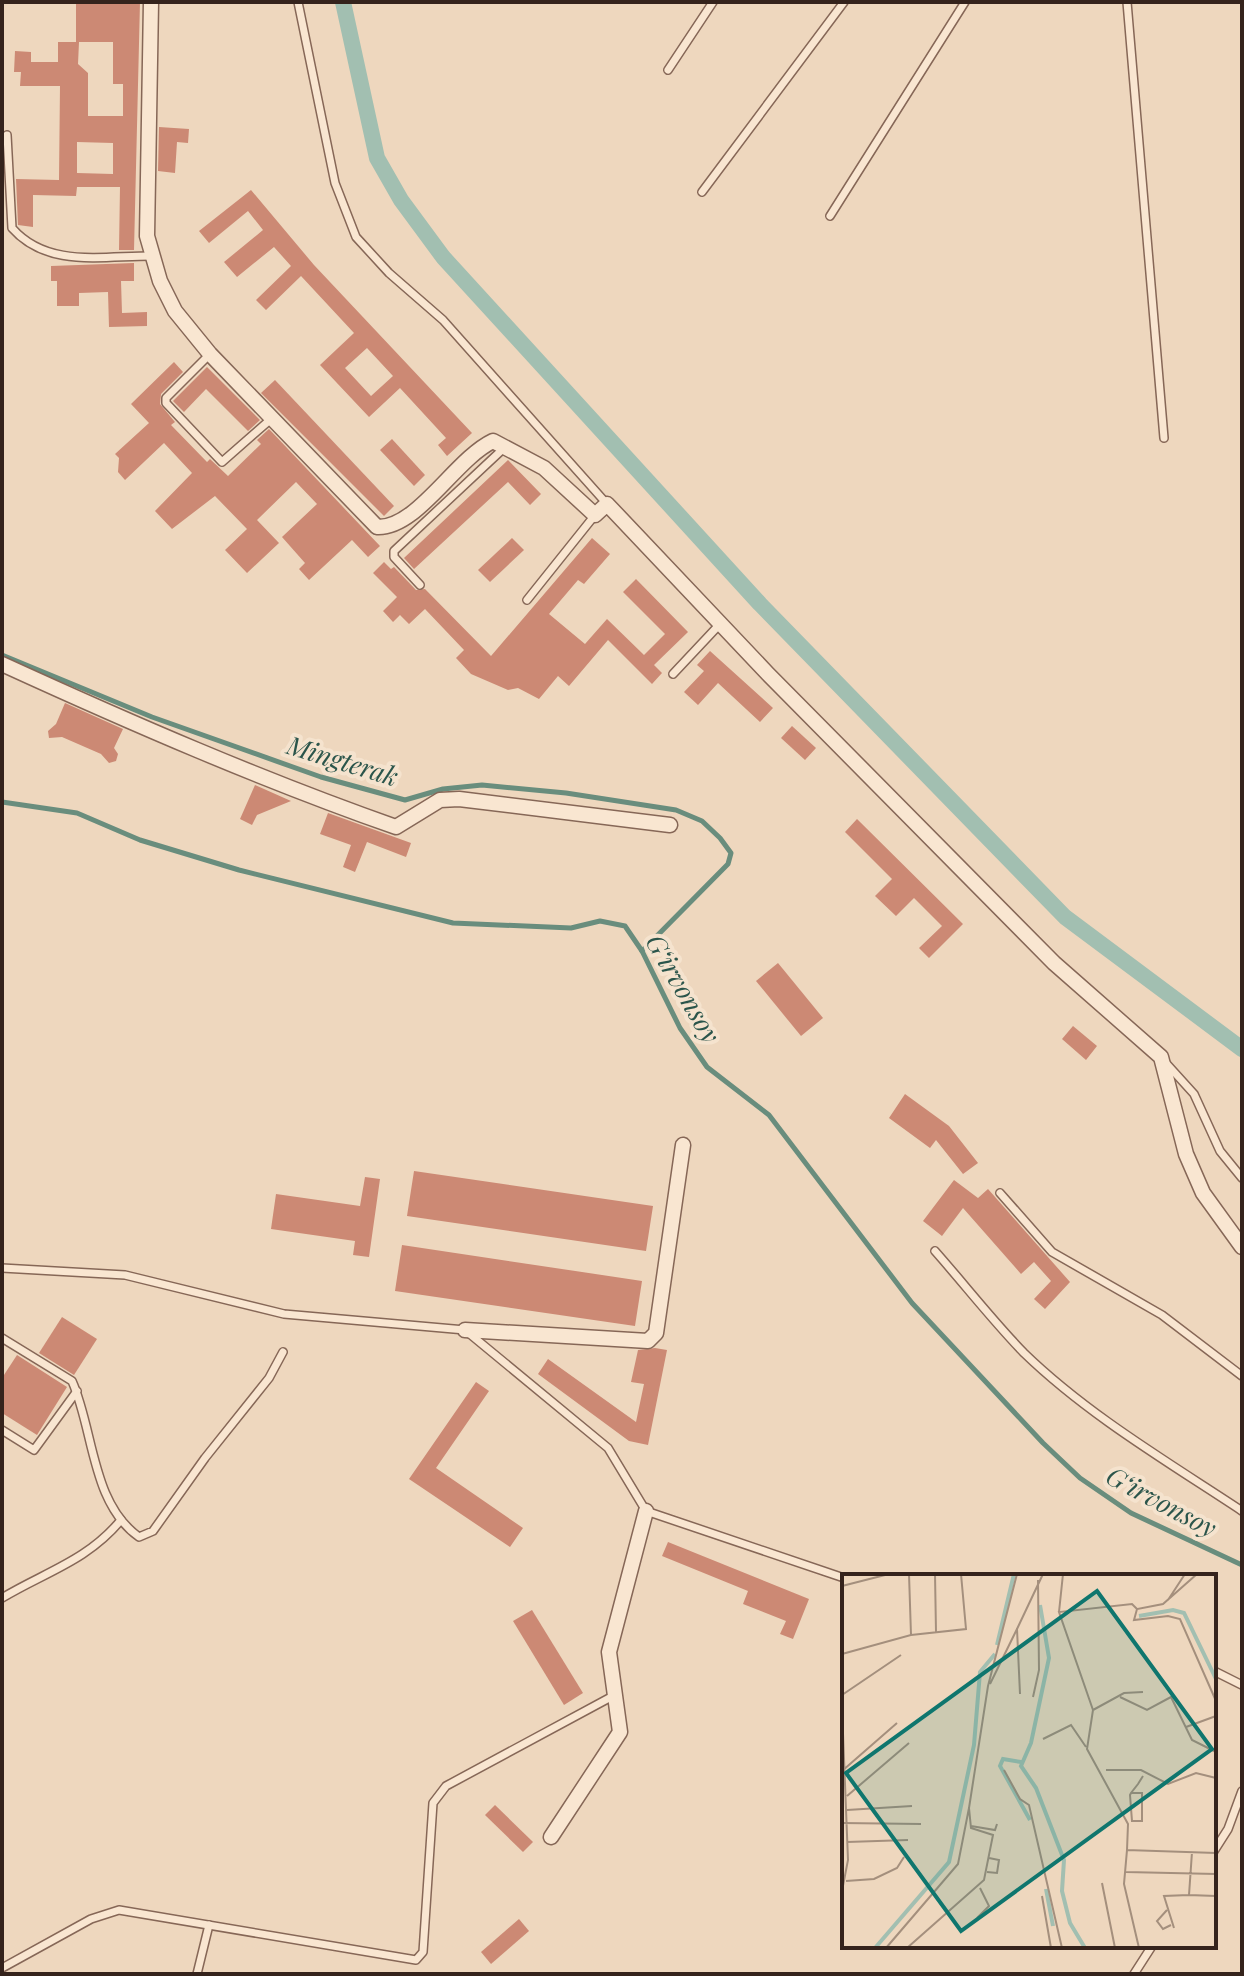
<svg xmlns="http://www.w3.org/2000/svg" width="1244" height="1976" font-family="'Playfair Display',serif">
<style>
.lines{fill:none;stroke-linecap:round;stroke-linejoin:round}
.stream{stroke:#698d7d;stroke-width:5}
.canal{stroke:#a2bfb1;stroke-width:16}
.building{fill:#cc8974;fill-rule:evenodd}
.lane-casing{stroke:#866757;stroke-width:10}
.street-casing{stroke:#866757;stroke-width:17}
.lane{stroke:#f9e6d1;stroke-width:7}
.street{stroke:#f9e6d1;stroke-width:14}
.labels{text-anchor:middle;dominant-baseline:central;stroke-width:8;stroke-linejoin:round;paint-order:stroke}
.water-label{font-size:26px;font-style:italic;fill:#2b554b;stroke:#f5e3ce}
.inset-river{fill:none;stroke:#a2bfb1;stroke-width:4}
.inset-road{fill:none;stroke:#a48f7d;stroke-width:2}
.view{fill:#0f766e;fill-opacity:0.15;stroke:#0f766e;stroke-width:4}
.inset-edge{fill:none;stroke:#35231c;stroke-width:4}
</style>
<rect width="100%" height="100%" fill="#eed7be"/>
<g class="lines">
<g class="stream">
<path d="M2,655L152,717L321,777L405,800L443,789L482,785L566,793L676,810L702,821L720,838L731,853L728,864L642,951"/>
<path d="M2,802L77,813L140,840L239,870L453,923L571,928L600,921L625,926L642,951L680,1028L707,1067L769,1115L912,1303L1043,1443L1080,1478L1131,1513L1242,1565"/>
</g>
<path class="canal" d="M343,2L377,158L401,200L443,257L760,604L1065,917L1242,1049"/>
</g>
<g class="building">
<path d="M76,2H140L134,250H119L120,187H77L76,196L33,195V227L18,225L16,179L59,180L60,86H20L21,72H14L15,51L31,52V62H58V42H76ZM79,42H113V84H123V116H88V73L78,64ZM77,142L113,143V174L77,173Z"/>
<path d="M159,127L189,129L188,143L177,142L175,173L158,171Z"/>
<path d="M251,190L314,265L472,433L447,456L438,445L446,438L400,388L369,417L320,365L354,333L301,276L266,310L256,300L291,266L274,247L237,277L224,262L263,230L248,211L209,243L199,231ZM367,348L393,376L371,396L345,368Z"/>
<path d="M134,263V281H121L122,313L147,312V326L109,327L108,292L79,293V306H57V281H51V266Z"/>
<path d="M174,362L183,372L161,394L160,404L175,422L171,425L207,462L210,459L228,476L261,444L257,440L269,429L380,546L368,557L352,540L309,580L299,569L305,563L282,537L317,504L296,482L257,520L279,543L247,573L225,550L247,529L215,496L172,529L155,511L192,473L164,443L125,480L118,472L119,458L115,454L149,423L131,404Z"/>
<path d="M207,367L260,420L248,431L206,389L184,412L173,401Z"/>
<path d="M275,380L394,506L384,516L261,393Z"/>
<path d="M392,439L425,475L414,486L380,450Z"/>
<path d="M508,460L541,494L530,505L508,482L414,569L404,558Z"/>
<path d="M512,538L524,550L490,582L478,570Z"/>
<path d="M592,538L610,554L584,584L578,580L549,614L585,644L607,619L644,655L665,634L623,592L636,579L688,632L654,665L662,673L652,684L608,640L569,686L558,676L539,699L518,688L508,690L471,674L456,658L464,650L425,609L409,624L400,615L393,622L383,611L397,597L373,573L384,562L391,569L394,567L416,590L425,589L491,656Z"/>
<path d="M710,651L773,708L760,722L718,683L698,705L684,692L704,671L697,665Z"/>
<path d="M65,703L123,729L114,748L118,754L116,761L109,763L101,754L62,737L49,738L48,731L56,724Z"/>
<path d="M792,726L816,748L805,760L781,738Z"/>
<path d="M255,785L291,801L257,815L252,825L240,819Z"/>
<path d="M328,813L411,843L406,857L367,842L355,872L343,867L351,845L320,834Z"/>
<path d="M857,819L963,924L929,958L919,948L942,926L914,898L896,916L875,896L892,879L845,832Z"/>
<path d="M778,963L823,1018L801,1036L756,981Z"/>
<path d="M1073,1026L1097,1046L1086,1060L1062,1039Z"/>
<path d="M905,1094L949,1126L978,1163L963,1174L936,1140L930,1148L889,1118Z"/>
<path d="M414,1171L653,1206L646,1251L407,1216Z"/>
<path d="M365,1177L380,1179L369,1257L353,1255L355,1241L271,1229L276,1194L360,1206Z"/>
<path d="M954,1180L978,1198L988,1189L1070,1282L1045,1309L1034,1299L1051,1281L1034,1262L1021,1274L963,1208L942,1236L923,1221Z"/>
<path d="M402,1245L642,1281L635,1326L395,1291Z"/>
<path d="M62,1317L97,1339L74,1375L39,1353Z"/>
<path d="M655,1348L667,1350L648,1445L629,1441L538,1374L548,1359L636,1422L644,1384L631,1382L638,1350Z"/>
<path d="M17,1355L67,1387L37,1435L2,1413V1378Z"/>
<path d="M476,1382L489,1391L436,1468L523,1528L510,1547L409,1479Z"/>
<path d="M668,1542L809,1599L793,1639L780,1634L786,1621L743,1604L748,1591L662,1556Z"/>
<path d="M532,1610L583,1693L564,1705L513,1621Z"/>
<path d="M495,1805L533,1842L523,1852L485,1815Z"/>
<path d="M519,1919L529,1931L491,1964L481,1952Z"/>
</g>
<g class="lines">
<g class="lane-casing">
<g id="lane">
<path d="M298,2L335,183L356,237L389,273L443,320L607,504"/>
<path d="M1127,2L1164,438"/>
<path d="M668,70L713,2"/>
<path d="M7,135L12,228C47,268 102,256 151,256"/>
<path d="M702,192L844,2"/>
<path d="M830,216L965,2"/>
<path d="M210,354L166,398V403L222,462L271,419"/>
<path d="M420,585L394,557V551L504,448"/>
<path d="M527,600L595,515"/>
<path d="M673,674L720,624"/>
<path d="M1165,1062L1194,1094L1220,1151L1242,1178"/>
<path d="M1000,1193L1052,1252L1162,1315L1242,1376"/>
<path d="M935,1251C965,1285 993,1321 1024,1353C1088,1415 1168,1462 1242,1511"/>
<path d="M2,1268L125,1275L284,1314L465,1330L608,1448L646,1511L844,1578"/>
<path d="M2,1338L72,1381C94,1430 91,1503 139,1537L153,1531L205,1458L269,1378L283,1352"/>
<path d="M2,1430L34,1450L77,1391"/>
<path d="M2,1598C45,1572 87,1561 121,1520"/>
<path d="M1214,1671L1242,1685"/>
<path d="M1214,1851L1228,1829L1242,1791"/>
<path d="M2,1968L91,1919L119,1910L416,1960L423,1952L433,1803L446,1786L613,1696"/>
<path d="M197,1974L209,1925"/>
<path d="M1134,1974L1152,1946"/>
</g>
</g>
<g class="street-casing">
<g id="street">
<path d="M151,2L147,236L160,281L175,311L210,354L377,527C417,529 455,459 493,441L544,468L595,515L607,504L768,674L1054,963L1161,1057L1186,1154L1203,1193L1242,1247"/>
<path d="M2,664C131,723 262,780 396,827L440,800L459,799L670,825"/>
<path d="M465,1330L648,1341L656,1333L683,1145"/>
<path d="M551,1837L620,1732L609,1652L646,1511"/>
</g>
</g>
<use href="#lane" class="lane"/>
<use href="#street" class="street"/>
</g>
<g class="labels">
<g class="water-label">
<text transform="translate(343 760) rotate(17)">Mingterak</text>
<text transform="translate(684 988) rotate(60)">G‘irvonsoy</text>
<text transform="translate(1162 1501) rotate(28)">G‘irvonsoy</text>
</g>
</g>
<g transform="translate(842 1574)">
<rect width="374" height="374" fill="#eed7be"/>
<path class="inset-river" d="M198,31L207,84L189,169L179,192L194,214L222,286L220,317L228,349L243,374M297,42L331,36L342,39L374,105M155,71L172,0M179,188L161,185L158,192L188,246M204,315L211,352M33,374L107,288L132,171L138,98L153,80"/>
<path class="inset-road" d="M93,0L94,58M355,0L321,30L295,35L292,46L326,42L338,45L374,127M0,12L47,0M326,26L343,0M217,38L221,0M69,61L124,55L119,0M0,80L69,61L67,0M148,110L175,55M178,120L175,55L201,0M0,121L59,81M191,123L197,96L196,6M278,123L305,136L329,123L350,166L374,178M0,134L6,286L0,317M251,136L282,119L301,118M344,153L374,142M201,165L229,151L244,173M162,196L178,225L187,231L220,374M264,196H299L326,210L354,199L374,204M0,197L55,149M289,219H300V247H290L288,221L289,219L296,210L301,202M5,222L67,169M5,236L70,232M0,249L79,250M129,252L153,256L155,250M5,268L66,266M285,276L286,250L245,175L251,136L217,38L290,30L295,35M350,278L347,321L374,322M145,298L155,299L157,286L147,284M284,298L374,300M4,307L32,305L55,294L62,283M260,309L273,374M200,322L209,374M325,336L315,347L321,355L329,351M135,344L147,332L138,314M332,354L322,322L347,321M44,374L116,290L127,234M65,374L142,306L151,261L129,254L127,234L146,112L175,0M297,374L282,310L285,276L374,279"/>
<path class="view" d="M255,17L370,175L119,357L4,199Z"/>
<rect width="374" height="374" class="inset-edge"/>
</g>
<rect width="1244" height="1976" fill="none" stroke="#35231c" stroke-width="8"/>
</svg>
